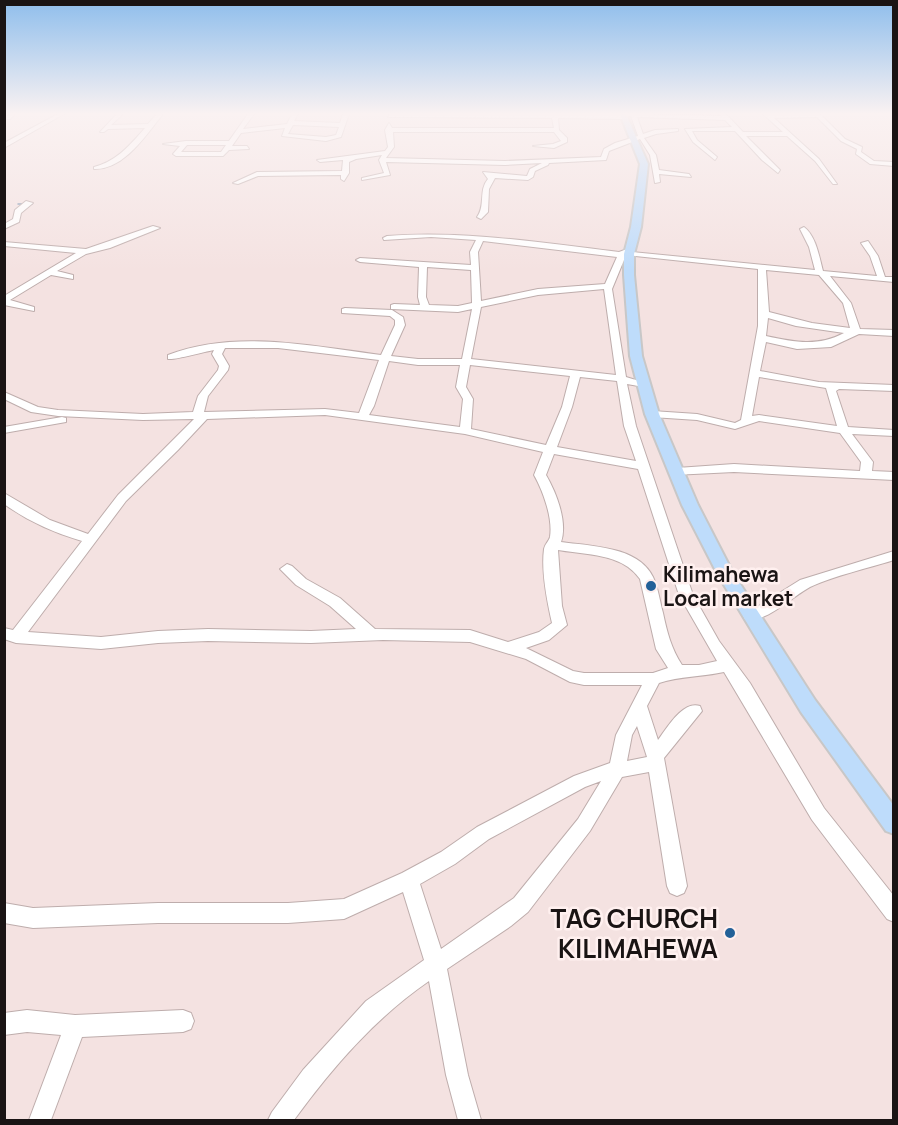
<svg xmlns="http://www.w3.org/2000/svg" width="898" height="1125" font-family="Manrope,sans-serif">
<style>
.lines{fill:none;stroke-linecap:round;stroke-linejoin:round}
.stream{stroke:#7f96b0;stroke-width:1.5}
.minor-casing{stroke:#beadac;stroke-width:2}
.major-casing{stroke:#c8c7c7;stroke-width:4}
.minor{fill:#fff;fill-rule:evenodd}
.major{fill:#bedcfb;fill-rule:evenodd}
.poi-dot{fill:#236198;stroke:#fff0ef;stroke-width:2}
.labels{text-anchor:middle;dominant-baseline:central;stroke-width:5;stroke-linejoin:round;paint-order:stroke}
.poi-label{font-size:21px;font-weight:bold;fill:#1a1414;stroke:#fff0ef;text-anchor:start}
.near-poi-label{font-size:26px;font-weight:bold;fill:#1a1414;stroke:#fff0ef;text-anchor:end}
</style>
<rect width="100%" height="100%" fill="#f4e2e1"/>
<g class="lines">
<path class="stream" d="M18,204H32"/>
<g class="minor-casing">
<g id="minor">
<path d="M9,114H15L10,119H6Z"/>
<path d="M58,114H64L4,148V143Z"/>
<path d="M117,114H123L111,125L148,124L157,114H163C146,135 124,170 94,169V167C117,161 130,145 145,128L108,129L104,132H100Z"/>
<path d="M248,114H254L243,129L287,124L292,114H298L294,121L340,123L343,114H349L341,137L326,141L282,136L285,128L241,133L232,146H247L249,149L229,150L223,156H176L173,154L180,146L163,144L186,141H229ZM293,125L339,127L336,135L326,137L288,134ZM187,145H226L221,152H181Z"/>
<path d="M390,114H634L722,116L720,114H726L743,132H783L763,114H820L845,139L862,147L861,152L874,161L894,162V166L870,164L856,154L857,149L841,141L817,117L774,118L819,159L837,184H833L815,161L787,136H746L780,170L778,173L762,160L735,131H692L697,140L717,157L715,160L693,142L685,129L732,127L725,120L637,117L643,134L655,130L678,129V131L656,134L644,138L656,155L659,170L689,174L691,177L659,174L660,182L655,183L650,155L640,139L609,151L606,160L549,163L548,165L535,171L533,177L528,180L495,178L489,189L488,212L481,219L477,217C486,205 478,191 488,179L483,172L527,176L530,169L542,163L505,165L386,162L390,175L362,180V178L384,173L379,160L382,155L356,159L349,162V173L344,181L341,179V175L258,176L238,184L233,183L257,172L342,171L343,160L320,162L317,160L385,151L388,147L385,130L389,123L392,128H554L552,118L388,117ZM626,116H631L638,136L615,143L604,149L601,157L505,161L386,158L394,147L393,132H554L561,141L553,144L533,146L554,148L567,142V138L559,130L558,118L624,119Z"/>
<path d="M26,201L33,203L21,213L19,222L4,229V224L13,219L15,210Z"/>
<path d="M153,226L160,228L110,248L86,254L57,271L73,275V279L51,275L10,300L34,307V311L4,305V296L76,253L4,246V242L86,249Z"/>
<path d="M804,227C816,236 819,256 823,271L877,276L870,256L861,243L868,241L878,256L885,277H894V282L830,276L851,303L860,329L894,330V336L859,334L831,347L797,349L766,342L760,371L819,382L894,385V391L839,389L836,391L848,427L894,430V436L852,434L873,462L872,471L894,472V480L734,472L673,475L671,472L673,469L677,468L734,464L860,471L861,462L840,433L759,421L735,429L697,420L652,417L647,414L652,411L697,414L735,423L741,420L758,326V269L626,255L612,289L626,377L649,384L644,387L627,384L636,426L693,595L719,641L750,683L824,808L894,896V922L887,919L812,820L724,672C702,677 680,676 659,683L647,706L658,740C667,728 683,700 700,706L702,711L664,758L687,886L684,893L677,896L670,893L667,886L649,772L622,777L590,831L528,912L511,926L447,969L468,1075L481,1120H458L446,1075L429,981C375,1018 332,1068 294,1120H268L272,1112L303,1070L366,1001L424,960L403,892L344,919L288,923H158L33,928L4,923V903L33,908L158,903H288L344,899L402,873L441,852L477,827L574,776L610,763L616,735L642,685H584L570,682L526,659L470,642L383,640L311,643L208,641L158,643L101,649L16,643L4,639V628L13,630L82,541C54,533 28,521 4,504V493L50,520L88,534L118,495L194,419L143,420L58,416L31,412L4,399V392L38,407L58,410L143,414L193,412L198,396L218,370L219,366L212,354L214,350C203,352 176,360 168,359V355C235,329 312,346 381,355L395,325V320L390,316L342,313V309L345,308L392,310L403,317L405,325L391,356L418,359H462L472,309L458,312L391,309V305L394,304L420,305L418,297L419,267L360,262L356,260L360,258L471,265L470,252L476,240L431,237L384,240L383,238L387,236C465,230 542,243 619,252L630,248L634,250L632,252L815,270L809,247L800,229ZM483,241L617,257L605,284L538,289L481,301L478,252ZM427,267L471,270L472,303L458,306L429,305L426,297ZM766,270L819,275L843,303L850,328L812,323L769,312ZM604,289L616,375L471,359L481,307L538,295ZM768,318L796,326L844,333C818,347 794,342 766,336ZM225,348H278L379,360L359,413L325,409L204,412L208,396L228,370L229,366L222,354ZM389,361L418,365H460L456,387L463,399L460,427L369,415L374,406ZM470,365L570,376L562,407L546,445L471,429L473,399L466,387ZM580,377L617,381L624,426L636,461L557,447L572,407ZM759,377L826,388L837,426L759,415L752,416ZM325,415L465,434L543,452L534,475C543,491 553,518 550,537C549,541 545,544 544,549C541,572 547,601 552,623L539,632L508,642L470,630L375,629L340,598L306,579L292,566L287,564L280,569L296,585L330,606L356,629L311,631L208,629L158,631L101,637L28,632L126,501L178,450L207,419ZM554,454L638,469L679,595L717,661L699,665H682C671,648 667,632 663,613C660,602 658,587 653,577C638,546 590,546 561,542C568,522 556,492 546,475ZM558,550C586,555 622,553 640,579L656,649L668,668L653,673H584L573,671L526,648L549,640L567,625L562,606ZM637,726L647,757L627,761L632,735ZM601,781L578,819L514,898L441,949L420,884L455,864L489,839L585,787Z"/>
<path d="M62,417L66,418V422L4,433V427Z"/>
<path d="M894,551V560C866,569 836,575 810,587C793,596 764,625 745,619L743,615L745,611L757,607L800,580Z"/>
<path d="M27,1010L75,1015L183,1010L191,1013L194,1021L191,1029L183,1032L82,1037L51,1120H29L61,1035L27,1032L4,1035V1013Z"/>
</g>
</g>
<g class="major-casing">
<path id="major" d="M620,114H626L648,164L641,227L634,254V275L642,356L659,414L698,505L733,573L815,700L894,806V834L886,831L801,712L718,575L682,505L645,414L630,356L624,275V254L631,227L640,164Z"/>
</g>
<use href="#minor" class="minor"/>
<use href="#major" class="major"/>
</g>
<linearGradient id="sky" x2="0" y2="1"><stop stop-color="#8fbeec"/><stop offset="0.42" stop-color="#faf2f2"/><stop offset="1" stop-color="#faf2f2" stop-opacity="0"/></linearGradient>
<rect width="898" height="271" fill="url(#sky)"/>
<g class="poi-dot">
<circle cx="651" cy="586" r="6"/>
<circle cx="730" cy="933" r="6"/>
</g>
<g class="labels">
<g class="poi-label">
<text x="663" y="574">Kilimahewa<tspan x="663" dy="24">Local market</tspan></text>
</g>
<g class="near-poi-label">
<text x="718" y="918">TAG CHURCH<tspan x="718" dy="30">KILIMAHEWA</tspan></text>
</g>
</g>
<rect width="898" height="1125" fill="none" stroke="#1a1414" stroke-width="12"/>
</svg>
